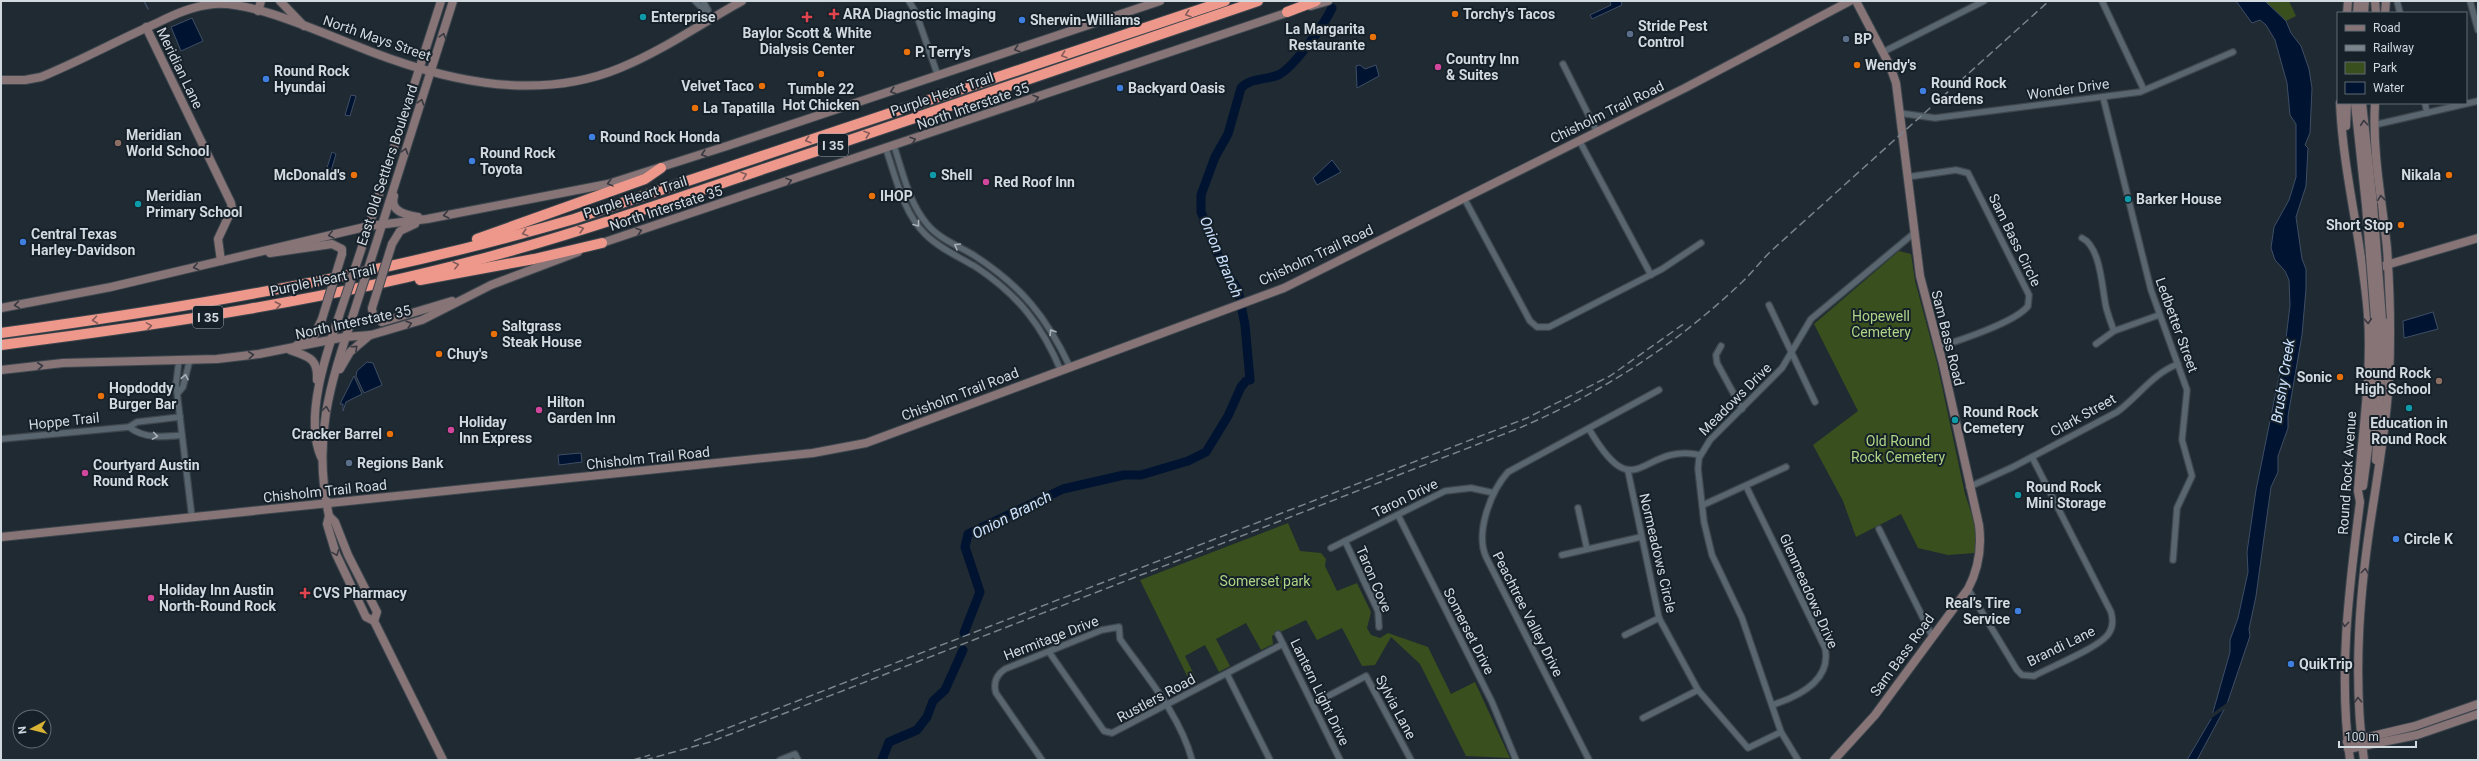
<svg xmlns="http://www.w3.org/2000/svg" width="2479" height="761" font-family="Roboto,sans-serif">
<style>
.green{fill:#394f1d}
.water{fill:#001330;stroke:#3f4e64}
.pier{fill:#1f2a33}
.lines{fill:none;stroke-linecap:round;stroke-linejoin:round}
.stream{stroke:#3f4e64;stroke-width:1.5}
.river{stroke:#001330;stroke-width:9}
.street-casing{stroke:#3d464d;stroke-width:8}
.secondary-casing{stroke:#3d464d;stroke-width:10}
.highway-casing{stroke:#3d464d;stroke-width:12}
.street{stroke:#59656f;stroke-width:5.5}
.secondary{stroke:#867477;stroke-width:8}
.highway{stroke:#ee978b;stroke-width:10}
.rail{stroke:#7b848b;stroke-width:1.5;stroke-dasharray:8 4;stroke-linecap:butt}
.secondary-bridge-casing{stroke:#3d464d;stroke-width:10;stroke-linecap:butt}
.secondary-bridge{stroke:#867477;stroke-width:8}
.oneway{stroke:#825c5a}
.oneway2{stroke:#383940}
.oneway3{stroke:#a8b0b8}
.health-dot{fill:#e0444e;stroke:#162029;stroke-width:1.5}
.food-dot{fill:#e8710a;stroke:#162029;stroke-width:1.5}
.culture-dot{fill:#0f9aa8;stroke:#162029;stroke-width:1.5}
.shop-dot{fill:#3f7fe0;stroke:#162029;stroke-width:1.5}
.service-dot{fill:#5c6f8a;stroke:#162029;stroke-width:1.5}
.hotel-dot{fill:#d1479c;stroke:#162029;stroke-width:1.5}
.education-dot{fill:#8d6e63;stroke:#162029;stroke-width:1.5}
.labels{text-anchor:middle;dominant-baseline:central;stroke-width:4;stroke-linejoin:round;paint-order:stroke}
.shield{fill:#162029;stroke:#9aa2a8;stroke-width:1}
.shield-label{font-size:13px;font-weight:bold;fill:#d2d9df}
.poi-label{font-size:14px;font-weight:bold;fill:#d2d9df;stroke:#162029;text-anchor:start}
.street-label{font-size:14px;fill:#d2d9df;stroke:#162029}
.park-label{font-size:14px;fill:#afd586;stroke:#162029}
.water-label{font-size:15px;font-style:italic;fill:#cce2fe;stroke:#162029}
</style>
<rect width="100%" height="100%" fill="#1f2a33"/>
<g class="green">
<path d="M2265,1H2289L2296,16L2286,21Z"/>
<path d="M1899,251L1911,254L1915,281L1937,363L1965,494L1975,524V553L1948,555L1918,548L1901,514L1856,537L1843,501L1813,445L1858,411L1814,324Z"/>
<path d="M1288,523L1300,551L1321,553L1326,559L1325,566L1337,591L1357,583L1371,612L1367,628L1371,635L1380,638L1388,633L1428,647L1451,694L1475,682L1510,758L1466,756L1420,664L1391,637L1375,665L1362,666L1342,628L1317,640L1306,620L1272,636L1273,644L1261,650L1246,623L1216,639L1230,666L1219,672L1205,645L1185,656L1198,683L1192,686L1140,580Z"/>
</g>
<g class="water">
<path d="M1610,1H1621L1622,5L1592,19L1590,15L1611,5Z"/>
<path d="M2236,1H2265L2286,21L2291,33L2301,46L2309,69L2312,88L2310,133L2305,145L2308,148L2306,186L2296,217L2302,259L2306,269V289L2302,335L2288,416V428L2278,456V472L2271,487L2256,596L2249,629L2250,636L2227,704L2197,760H2187L2211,719L2230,652V640L2238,618L2248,572L2247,552L2256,490L2285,347L2290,305L2289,280L2285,271L2275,260L2271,248L2274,227L2289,200L2296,177V124L2290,115L2287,83L2275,40L2266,25L2260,20L2252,23Z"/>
<path d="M192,18L203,41L181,51L171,27Z"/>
<path d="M1360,65L1365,69L1376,65L1379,76L1357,88L1356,66Z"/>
<path d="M351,95L356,96L350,116L345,115Z"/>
<path d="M332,152L336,154L330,174L327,168Z"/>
<path d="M1332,160L1341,172L1317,185L1313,178Z"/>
<path d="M2433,312L2438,329L2404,338L2403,321Z"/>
<path d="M367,362L373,363L382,385L364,393L356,376L357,371Z"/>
<path d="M354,376L362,394L346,402L343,411V404H340Z"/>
<path d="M581,453L582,462L559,465L558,455Z"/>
</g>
<path class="pier" d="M2231,700L2229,706L2209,720L2210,715Z"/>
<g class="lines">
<path class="stream" d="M144,1L148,9"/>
<g class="river">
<path d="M964,633L980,592L965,547L968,534L1063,489L1124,475H1141L1188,461L1206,452L1228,416L1241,387L1246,381L1250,380L1245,325L1238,290L1221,264L1212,237L1201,212V195L1215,157L1228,134L1241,88C1250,78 1266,80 1278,75C1293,69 1325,23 1332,8"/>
<path d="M882,760L889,742L917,730L927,717L933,701L945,690L963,650"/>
</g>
<g class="street-casing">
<g id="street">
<path d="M695,1L712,18"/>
<path d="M703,1L708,10"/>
<path d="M909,1L916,13L938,76"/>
<path d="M2102,1L2144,90"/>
<path d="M2397,1L2400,13"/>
<path d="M2470,1L2478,30"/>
<path d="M1883,52L1984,1"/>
<path d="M1563,64L1596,130"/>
<path d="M2103,97L2151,290L2187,390L2182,440L2192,476L2177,508L2173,560"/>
<path d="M2425,103L2427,113"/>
<path d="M1899,113L1935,118L2140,92L2233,52"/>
<path d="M2374,125L2478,101"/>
<path d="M1579,140L1651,275"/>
<path d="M894,146C903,173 909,203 927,224C939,239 959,246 975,256C1022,287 1046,316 1070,367"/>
<path d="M886,149C896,178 903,212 925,234C939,248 959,257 976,267C1018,295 1042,325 1061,371"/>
<path d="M1907,177L1956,170L1968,173L2029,295L2028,306C2016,322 1958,341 1938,347"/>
<path d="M1464,198L1530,321L1537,327H1549L1662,269L1701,243"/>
<path d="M2082,238C2101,247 2102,289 2106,307C2108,315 2111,323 2114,331"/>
<path d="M1769,305L1815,402"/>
<path d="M2096,344L2114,331L2159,315"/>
<path d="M1721,346L1716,355L1717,363L1742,409"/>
<path d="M179,360L176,384L192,518"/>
<path d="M178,393L183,387L190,359"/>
<path d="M129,427C144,439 165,437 182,435"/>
<path d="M1589,429C1637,511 1640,442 1700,455"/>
<path d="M1,439L129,427L137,422L180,417"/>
<path d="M1628,471L1659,618L1698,690L1748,748L1781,732"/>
<path d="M1746,486L1825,648C1832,681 1797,697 1772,705"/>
<path d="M1969,487L2013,467L2117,412C2139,396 2152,374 2178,364"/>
<path d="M1703,505L1786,467"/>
<path d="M1578,508L1587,549"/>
<path d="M1398,515L1492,702L1516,760"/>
<path d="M1879,529L1932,636"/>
<path d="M1345,541L1378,611L1379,627"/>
<path d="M1331,548L1445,491L1471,488L1494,493"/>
<path d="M1562,555L1641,537"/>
<path d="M1968,589L2017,670L2022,675L2034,676C2050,667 2101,647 2109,633C2113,627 2113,619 2111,612L2032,457"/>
<path d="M1278,634L1340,760"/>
<path d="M1625,635L1659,618"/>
<path d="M1049,652L1104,731L1112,733L1283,644"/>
<path d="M1227,674L1270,760"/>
<path d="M1313,704L1366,676L1411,760"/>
<path d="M1643,718L1698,690"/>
<path d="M780,760L795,754L798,760"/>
<path d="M1042,760L996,693C993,683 996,675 1005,669L1102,630L1119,627L1120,639C1146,676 1180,715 1192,760"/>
<path d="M1589,760L1486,557C1475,532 1491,491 1508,472L1659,390"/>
<path d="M1798,760L1781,732L1742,618L1712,555L1704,522L1698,469L1699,458L1710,440L1782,368L1811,319L1913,234"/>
</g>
</g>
<g class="secondary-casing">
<g id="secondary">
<path d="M280,1L304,26"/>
<path d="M2375,1L2376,13"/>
<path d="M1311,6L1328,1"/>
<path d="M258,11L261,1"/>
<path d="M2347,13L2348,1"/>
<path d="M2357,13L2358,1"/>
<path d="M2364,13L2365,1"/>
<path d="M2385,13L2386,1"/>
<path d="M146,27L231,203L232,209L218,239L221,261"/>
<path d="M1,80H25L41,77C80,61 118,40 157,23C175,14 193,6 214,4C252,1 317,31 354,45C437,79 533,104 620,68C662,51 702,23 742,1"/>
<path d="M2340,103C2343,174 2363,245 2368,316C2372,375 2362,433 2358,491L2360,502C2349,589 2338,673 2350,760"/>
<path d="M2355,103L2366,205"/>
<path d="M2362,103L2373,204"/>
<path d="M2346,126L2347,103"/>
<path d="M394,196C389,212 407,215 418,217"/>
<path d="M392,244L400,231L415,224"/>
<path d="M596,245L1292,11"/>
<path d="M375,247L453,1"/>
<path d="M361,250L441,1"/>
<path d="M270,253L332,244L342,249V254"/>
<path d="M2383,266L2478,238"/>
<path d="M1,308L111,287L369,226L427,219L608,184L727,146L1160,1"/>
<path d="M372,308L373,315L382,322L452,301"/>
<path d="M354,312C330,385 312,438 329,516L327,524L336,554L366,617L374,621L443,760"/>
<path d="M297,345L314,336L322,319"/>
<path d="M290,350C309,357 318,358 317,380"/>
<path d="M340,369L350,352L370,335"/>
<path d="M1,370L63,363L217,359L259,354L345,337L371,335L422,320L491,285L578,252"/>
<path d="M321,457C304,418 326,354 339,316"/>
<path d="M2376,460L2382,363V319"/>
<path d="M2363,486L2373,411L2375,319"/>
<path d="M329,516L335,522L348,555L377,612L374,621"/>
<path d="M1,537L813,453L866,443L1284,288L1685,88L1850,1"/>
<path d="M2347,742L2415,726L2478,704"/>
<path d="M2348,749L2417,735L2478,714"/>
<path d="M1834,760L1875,715L1968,589C1979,568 1982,548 1979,525L1943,364L1920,276L1896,83L1890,66L1856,1"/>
<path d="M2364,760C2352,673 2360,585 2374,499C2380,459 2387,419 2389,378C2391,335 2390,291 2387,248C2382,200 2372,152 2375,103"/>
</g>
</g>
<g class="highway-casing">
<g id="highway">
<path d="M1287,12L1316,1"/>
<path d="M477,239L645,179L661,168"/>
<path d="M420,280L534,259L602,243"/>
<path d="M1,333C194,307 386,274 574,219L1225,1"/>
<path d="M1,345C166,324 330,300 492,256C606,225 717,184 829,147C972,98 1115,51 1258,1"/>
</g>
</g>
<use href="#street" class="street"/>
<use href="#secondary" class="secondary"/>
<use href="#highway" class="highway"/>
<g class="rail">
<path d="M694,741L1527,418L1610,376L1685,323"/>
<path d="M633,760L650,755"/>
<path d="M645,760L710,742L788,712L1517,429C1600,394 1674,346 1740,284C1751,274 1760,262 1771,251L2049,1"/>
</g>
<g class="secondary-bridge-casing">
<g id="secondary-bridge">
<path d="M2373,204L2382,319"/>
<path d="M2366,205L2375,319"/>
<path d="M372,308L392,244"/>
<path d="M354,312L375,247"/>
<path d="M339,316L361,250"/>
<path d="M322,319L342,254"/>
</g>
</g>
<use href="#secondary-bridge" class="secondary-bridge"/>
</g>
<defs><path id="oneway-chevron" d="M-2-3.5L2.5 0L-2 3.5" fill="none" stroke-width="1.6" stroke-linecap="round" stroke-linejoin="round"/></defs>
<g class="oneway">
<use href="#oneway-chevron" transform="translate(1188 14) rotate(161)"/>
<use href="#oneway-chevron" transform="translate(1064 55) rotate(161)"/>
<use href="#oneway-chevron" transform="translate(867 134) rotate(-19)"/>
<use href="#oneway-chevron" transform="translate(808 140) rotate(162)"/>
<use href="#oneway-chevron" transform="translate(744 175) rotate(-19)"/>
<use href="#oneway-chevron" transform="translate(581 229) rotate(-17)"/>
<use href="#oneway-chevron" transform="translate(525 233) rotate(164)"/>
<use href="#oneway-chevron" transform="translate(456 265) rotate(-14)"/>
<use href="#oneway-chevron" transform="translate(278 305) rotate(-11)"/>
<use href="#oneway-chevron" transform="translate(95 320) rotate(172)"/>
<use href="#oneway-chevron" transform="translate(149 326) rotate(-9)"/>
</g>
<g class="oneway2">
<use href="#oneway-chevron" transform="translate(443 36) rotate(-73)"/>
<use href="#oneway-chevron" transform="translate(1017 49) rotate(161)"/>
<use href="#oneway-chevron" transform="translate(893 91) rotate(162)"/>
<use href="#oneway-chevron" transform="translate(1036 98) rotate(-18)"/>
<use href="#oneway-chevron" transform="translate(421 102) rotate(-72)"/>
<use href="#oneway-chevron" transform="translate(2364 123) rotate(-95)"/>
<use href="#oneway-chevron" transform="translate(913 140) rotate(-19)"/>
<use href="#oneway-chevron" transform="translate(405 151) rotate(-72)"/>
<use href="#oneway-chevron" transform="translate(704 154) rotate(162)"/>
<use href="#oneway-chevron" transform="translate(789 181) rotate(-18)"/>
<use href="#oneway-chevron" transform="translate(610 183) rotate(165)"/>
<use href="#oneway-chevron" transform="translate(2381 198) rotate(-96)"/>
<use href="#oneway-chevron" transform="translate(446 215) rotate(169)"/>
<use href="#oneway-chevron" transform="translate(639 231) rotate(-18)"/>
<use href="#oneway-chevron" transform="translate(331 235) rotate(167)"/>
<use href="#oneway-chevron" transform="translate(196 267) rotate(167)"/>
<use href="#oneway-chevron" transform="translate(17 305) rotate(172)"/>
<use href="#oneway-chevron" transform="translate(2368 321) rotate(87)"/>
<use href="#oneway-chevron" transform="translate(409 324) rotate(-18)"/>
<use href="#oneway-chevron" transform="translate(355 348) rotate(-42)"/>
<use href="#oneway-chevron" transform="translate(251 355) rotate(-6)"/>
<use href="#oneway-chevron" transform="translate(40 366) rotate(-6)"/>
<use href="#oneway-chevron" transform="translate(326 409) rotate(-82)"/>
<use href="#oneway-chevron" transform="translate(336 553) rotate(69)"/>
<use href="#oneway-chevron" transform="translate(2365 571) rotate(-83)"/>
<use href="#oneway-chevron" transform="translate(2345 624) rotate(95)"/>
<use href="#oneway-chevron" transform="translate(2358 700) rotate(-93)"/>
</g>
<g class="oneway3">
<use href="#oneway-chevron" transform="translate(917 224) rotate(53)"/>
<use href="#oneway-chevron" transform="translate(957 246) rotate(-150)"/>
<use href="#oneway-chevron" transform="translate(1052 332) rotate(-122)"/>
<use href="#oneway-chevron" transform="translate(185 377) rotate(-79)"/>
<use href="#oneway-chevron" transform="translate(155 436) rotate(9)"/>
</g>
<g class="health-dot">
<path d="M832 8h4v4h4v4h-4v4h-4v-4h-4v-4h4z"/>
<path d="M805 11h4v4h4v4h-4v4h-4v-4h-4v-4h4z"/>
<path d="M303 587h4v4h4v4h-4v4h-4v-4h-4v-4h4z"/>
</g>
<g class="food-dot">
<circle cx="1455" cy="14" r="4"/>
<circle cx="1373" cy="37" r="4"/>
<circle cx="907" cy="52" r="4"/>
<circle cx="1857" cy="65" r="4"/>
<circle cx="821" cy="74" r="4"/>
<circle cx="762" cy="86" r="4"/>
<circle cx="695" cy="108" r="4"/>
<circle cx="354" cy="175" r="4"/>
<circle cx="2449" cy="175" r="4"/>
<circle cx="872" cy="196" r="4"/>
<circle cx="2401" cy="225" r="4"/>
<circle cx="494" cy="334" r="4"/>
<circle cx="439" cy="354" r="4"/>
<circle cx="2340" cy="377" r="4"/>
<circle cx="101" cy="396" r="4"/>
<circle cx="390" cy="434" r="4"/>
</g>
<g class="culture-dot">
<circle cx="643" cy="17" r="4"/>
<circle cx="933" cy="175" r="4"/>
<circle cx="2128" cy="199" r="4"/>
<circle cx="138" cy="204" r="4"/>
<circle cx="2409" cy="408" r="4"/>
<circle cx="1955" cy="420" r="4"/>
<circle cx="2018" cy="495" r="4"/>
</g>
<g class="shop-dot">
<circle cx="1022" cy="20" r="4"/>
<circle cx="266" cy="79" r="4"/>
<circle cx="1120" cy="88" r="4"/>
<circle cx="1923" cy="91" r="4"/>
<circle cx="592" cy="137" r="4"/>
<circle cx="472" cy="161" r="4"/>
<circle cx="23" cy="242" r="4"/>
<circle cx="2396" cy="539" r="4"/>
<circle cx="2018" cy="611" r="4"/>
<circle cx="2291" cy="664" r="4"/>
</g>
<g class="service-dot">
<circle cx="1630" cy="34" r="4"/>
<circle cx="1846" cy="39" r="4"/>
<circle cx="349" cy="463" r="4"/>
</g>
<g class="hotel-dot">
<circle cx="1438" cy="67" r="4"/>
<circle cx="986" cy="182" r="4"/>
<circle cx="539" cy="410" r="4"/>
<circle cx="451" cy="430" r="4"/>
<circle cx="85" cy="473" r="4"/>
<circle cx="151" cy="598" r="4"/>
</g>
<g class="education-dot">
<circle cx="118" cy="143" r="4"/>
<circle cx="2439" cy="381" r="4"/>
</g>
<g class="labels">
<g class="shield">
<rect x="818" y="134" width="30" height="22" rx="3"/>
<rect x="193" y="306" width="30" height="22" rx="3"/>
</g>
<g class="shield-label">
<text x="833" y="145">I 35</text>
<text x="208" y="317">I 35</text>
</g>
<g class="poi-label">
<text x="843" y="14">ARA Diagnostic Imaging</text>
<text x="1463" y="14">Torchy's Tacos</text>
<text x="651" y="17">Enterprise</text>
<text x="1030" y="20">Sherwin-Williams</text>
<text x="1638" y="26">Stride Pest<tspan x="1638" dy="16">Control</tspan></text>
<text x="1365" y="29" text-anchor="end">La Margarita<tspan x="1365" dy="16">Restaurante</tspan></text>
<text x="807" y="33" text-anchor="middle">Baylor Scott &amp; White<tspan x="807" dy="16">Dialysis Center</tspan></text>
<text x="1854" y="39">BP</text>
<text x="915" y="52">P. Terry's</text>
<text x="1446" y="59">Country Inn<tspan x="1446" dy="16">&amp; Suites</tspan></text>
<text x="1865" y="65">Wendy's</text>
<text x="274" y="71">Round Rock<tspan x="274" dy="16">Hyundai</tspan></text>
<text x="1931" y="83">Round Rock<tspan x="1931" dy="16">Gardens</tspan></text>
<text x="754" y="86" text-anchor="end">Velvet Taco</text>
<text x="1128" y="88">Backyard Oasis</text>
<text x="821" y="89" text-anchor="middle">Tumble 22<tspan x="821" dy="16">Hot Chicken</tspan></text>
<text x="703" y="108">La Tapatilla</text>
<text x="126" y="135">Meridian<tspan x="126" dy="16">World School</tspan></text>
<text x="600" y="137">Round Rock Honda</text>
<text x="480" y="153">Round Rock<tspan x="480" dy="16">Toyota</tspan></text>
<text x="346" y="175" text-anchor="end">McDonald's</text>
<text x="941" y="175">Shell</text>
<text x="2441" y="175" text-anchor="end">Nikala</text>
<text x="994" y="182">Red Roof Inn</text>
<text x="146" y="196">Meridian<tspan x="146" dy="16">Primary School</tspan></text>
<text x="880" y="196">IHOP</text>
<text x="2136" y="199">Barker House</text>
<text x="2393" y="225" text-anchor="end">Short Stop</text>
<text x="31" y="234">Central Texas<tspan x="31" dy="16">Harley-Davidson</tspan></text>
<text x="502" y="326">Saltgrass<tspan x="502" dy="16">Steak House</tspan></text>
<text x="447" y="354">Chuy's</text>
<text x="2431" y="373" text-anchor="end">Round Rock<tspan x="2431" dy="16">High School</tspan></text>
<text x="2332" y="377" text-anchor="end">Sonic</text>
<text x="109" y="388">Hopdoddy<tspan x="109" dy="16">Burger Bar</tspan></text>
<text x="547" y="402">Hilton<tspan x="547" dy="16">Garden Inn</tspan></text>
<text x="1963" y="412">Round Rock<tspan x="1963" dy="16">Cemetery</tspan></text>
<text x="459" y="422">Holiday<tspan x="459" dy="16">Inn Express</tspan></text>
<text x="2409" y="423" text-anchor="middle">Education in<tspan x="2409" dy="16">Round Rock</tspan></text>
<text x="382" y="434" text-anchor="end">Cracker Barrel</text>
<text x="357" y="463">Regions Bank</text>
<text x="93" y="465">Courtyard Austin<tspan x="93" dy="16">Round Rock</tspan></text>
<text x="2026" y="487">Round Rock<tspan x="2026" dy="16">Mini Storage</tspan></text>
<text x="2404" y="539">Circle K</text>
<text x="159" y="590">Holiday Inn Austin<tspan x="159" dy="16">North-Round Rock</tspan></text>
<text x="313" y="593">CVS Pharmacy</text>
<text x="2010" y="603" text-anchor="end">Real’s Tire<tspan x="2010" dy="16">Service</tspan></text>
<text x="2299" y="664">QuikTrip</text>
</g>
<g class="street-label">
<text transform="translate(377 38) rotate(19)">North Mays Street</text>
<text transform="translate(180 68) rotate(64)">Meridian Lane</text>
<text transform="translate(2068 89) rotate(-8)">Wonder Drive</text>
<text transform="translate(942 94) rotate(-19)">Purple Heart Trail</text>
<text transform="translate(973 106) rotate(-19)">North Interstate 35</text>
<text transform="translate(1607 112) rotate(-26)">Chisholm Trail Road</text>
<text transform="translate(387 165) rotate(-72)">East Old Settlers Boulevard</text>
<text transform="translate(635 197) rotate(-18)">Purple Heart Trail</text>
<text transform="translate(666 208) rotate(-18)">North Interstate 35</text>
<text transform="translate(2015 240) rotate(64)">Sam Bass Circle</text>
<text transform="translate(1316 255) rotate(-25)">Chisholm Trail Road</text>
<text transform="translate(323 280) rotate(-12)">Purple Heart Trail</text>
<text transform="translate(353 322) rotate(-12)">North Interstate 35</text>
<text transform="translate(2177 325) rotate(70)">Ledbetter Street</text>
<text transform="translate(1948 338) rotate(76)">Sam Bass Road</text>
<text transform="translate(960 394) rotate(-21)">Chisholm Trail Road</text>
<text transform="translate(1735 399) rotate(-45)">Meadows Drive</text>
<text transform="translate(2083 415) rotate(-29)">Clark Street</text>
<text transform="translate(64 421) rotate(-6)">Hoppe Trail</text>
<text transform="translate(648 458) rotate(-6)">Chisholm Trail Road</text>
<text transform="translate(2347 473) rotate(-86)">Round Rock Avenue</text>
<text transform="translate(325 491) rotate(-6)">Chisholm Trail Road</text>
<text transform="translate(1405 498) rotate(-26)">Taron Drive</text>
<text transform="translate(1658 553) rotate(77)">Normeadows Circle</text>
<text transform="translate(1374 579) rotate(67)">Taron Cove</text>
<text transform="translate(1809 591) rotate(66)">Glenmeadows Drive</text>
<text transform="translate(1528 614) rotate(63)">Peachtree Valley Drive</text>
<text transform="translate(1469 631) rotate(63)">Somerset Drive</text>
<text transform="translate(1051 638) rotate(-21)">Hermitage Drive</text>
<text transform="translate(2061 646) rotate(-26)">Brandi Lane</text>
<text transform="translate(1902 655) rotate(-54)">Sam Bass Road</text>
<text transform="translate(1320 692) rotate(64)">Lantern Light Drive</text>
<text transform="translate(1156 698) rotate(-28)">Rustlers Road</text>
<text transform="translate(1396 707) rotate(62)">Sylvia Lane</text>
</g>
<g class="park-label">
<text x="1881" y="316">Hopewell<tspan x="1881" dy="16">Cemetery</tspan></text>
<text x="1898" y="441">Old Round<tspan x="1898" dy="16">Rock Cemetery</tspan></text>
<text x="1265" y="581">Somerset park</text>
</g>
<g class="water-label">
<text transform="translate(1221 257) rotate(67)">Onion Branch</text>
<text transform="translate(2283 381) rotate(-81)">Brushy Creek</text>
<text transform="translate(1012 515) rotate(-27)">Onion Branch</text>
</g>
</g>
<rect width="2479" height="761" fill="none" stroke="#d2d9df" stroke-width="4"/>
<rect x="2337" y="12" width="130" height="92" fill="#162029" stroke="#616a72"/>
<rect x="2345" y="25" width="20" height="6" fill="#867477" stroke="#616a72"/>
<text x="2373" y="32" font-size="12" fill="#d2d9df">Road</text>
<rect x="2345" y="45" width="20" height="6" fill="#7b848b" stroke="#616a72"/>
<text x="2373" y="52" font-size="12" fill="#d2d9df">Railway</text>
<rect x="2345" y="62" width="20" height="12" fill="#394f1d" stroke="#616a72"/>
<text x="2373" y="72" font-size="12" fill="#d2d9df">Park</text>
<rect x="2345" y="82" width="20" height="12" fill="#001330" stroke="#616a72"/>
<text x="2373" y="92" font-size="12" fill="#d2d9df">Water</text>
<g transform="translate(32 729) rotate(263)"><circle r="19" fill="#162029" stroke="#616a72"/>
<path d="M0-3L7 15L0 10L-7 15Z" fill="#d9b334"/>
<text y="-6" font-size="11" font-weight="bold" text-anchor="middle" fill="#d2d9df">N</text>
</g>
<path d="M2339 741v6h77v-6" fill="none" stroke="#d2d9df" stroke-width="2"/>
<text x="2345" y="741" font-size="12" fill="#d2d9df" stroke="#162029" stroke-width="3" paint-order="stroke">100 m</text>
</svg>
